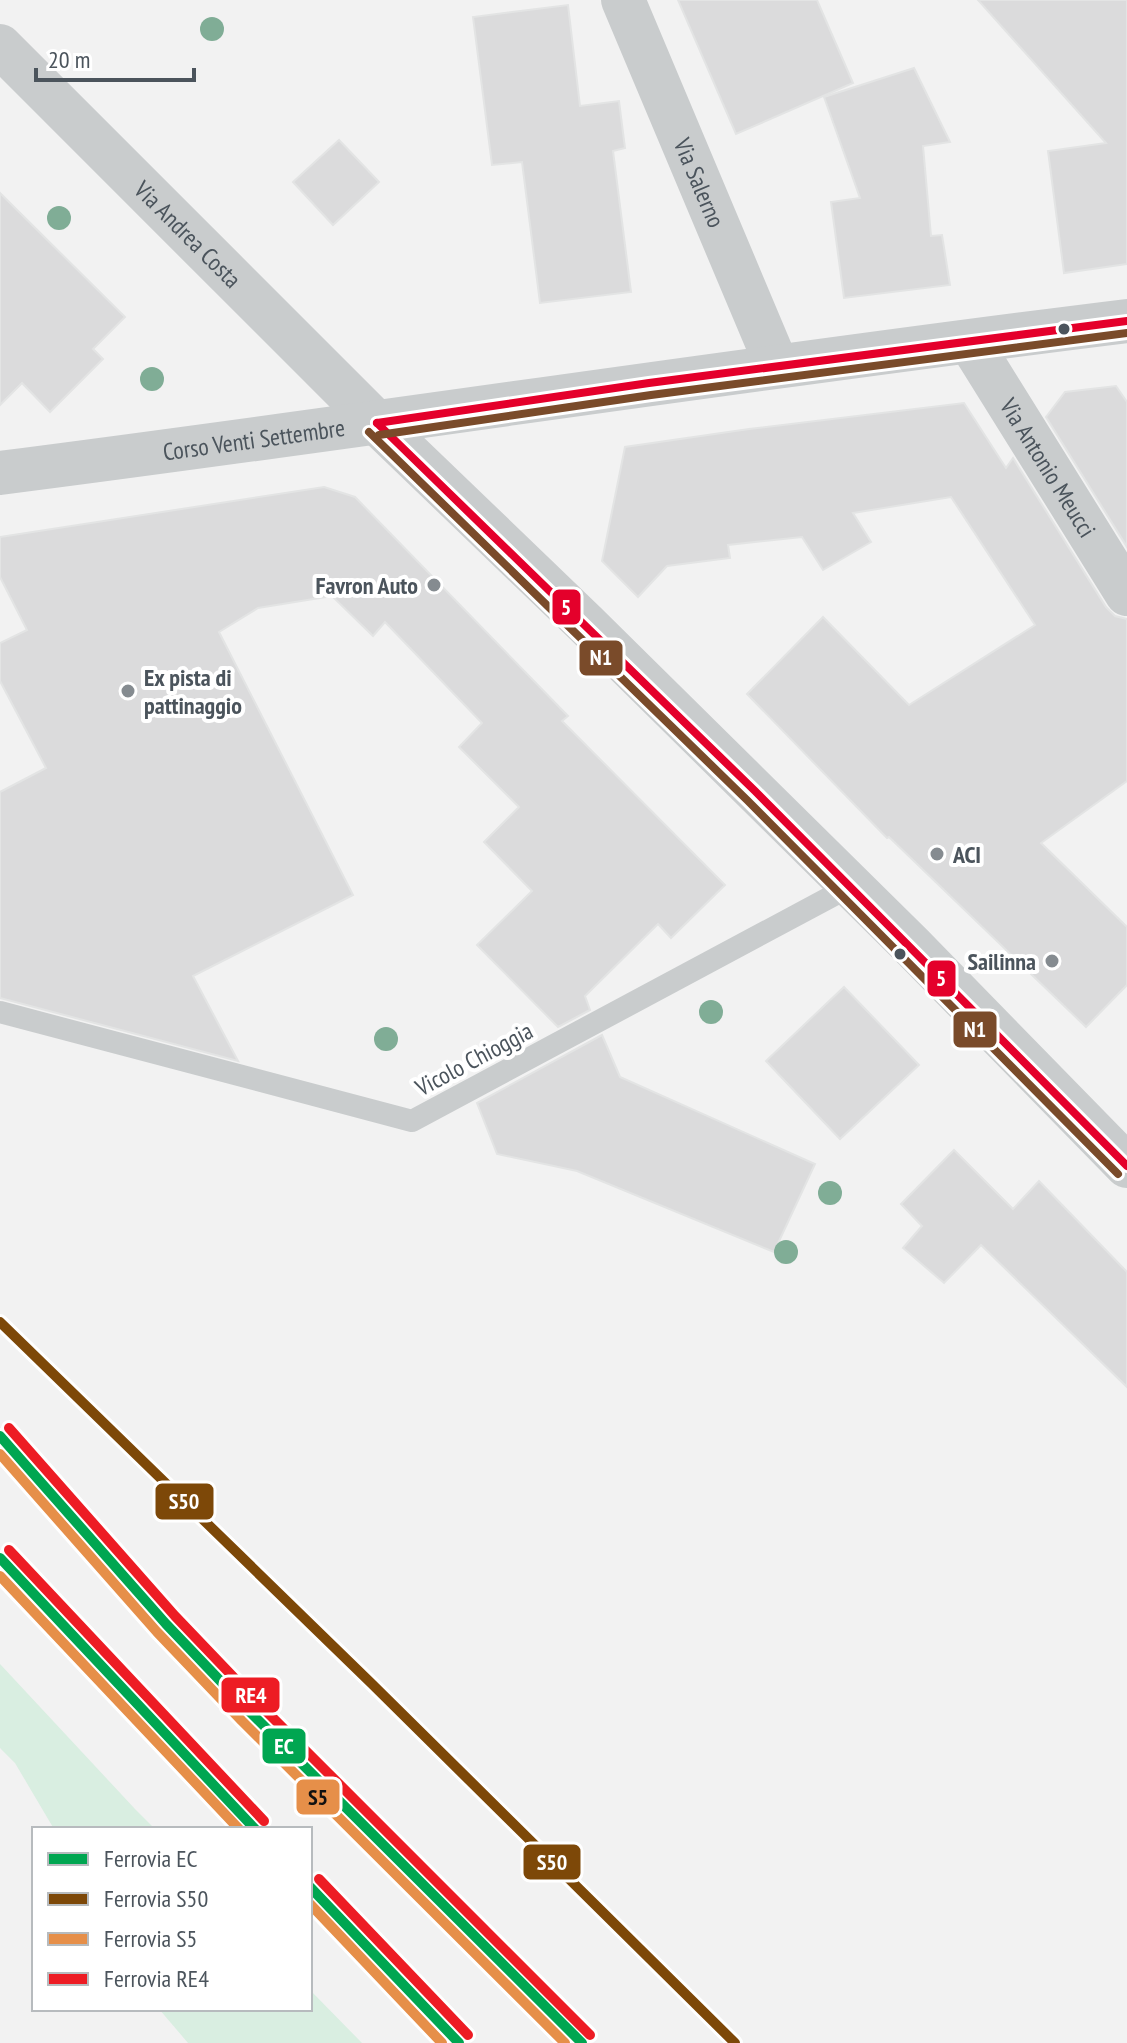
<svg xmlns="http://www.w3.org/2000/svg" width="1127" height="2043" font-family="'PT Sans Narrow',sans-serif">
<style>
.green{fill:#d9eee1}
.building{fill:#dbdbdc;stroke:#e3e4e4;stroke-width:2}
.lines{fill:none;stroke-linecap:round;stroke-linejoin:round}
.service{stroke:#c9cccd;stroke-width:22}
.minor{stroke:#c9cccd;stroke-width:44}
.tertiary{stroke:#c9cccd;stroke-width:44}
.bus-1-casing{stroke:#fff;stroke-width:14}
.bus-2-casing{stroke:#fff;stroke-width:14}
.bus-1{stroke:#e4002b;stroke-width:8}
.bus-2{stroke:#7a4b2a;stroke-width:8}
.rail-1-casing{stroke:#fff;stroke-width:16}
.rail-2-casing{stroke:#fff;stroke-width:16}
.rail-3-casing{stroke:#fff;stroke-width:16}
.rail-4-casing{stroke:#fff;stroke-width:16}
.rail-1{stroke:#00a651;stroke-width:10}
.rail-2{stroke:#7d4808;stroke-width:10}
.rail-3{stroke:#e68f49;stroke-width:10}
.rail-4{stroke:#ed1c24;stroke-width:10}
.tree{fill:#80ad96}
.bus-dot{fill:#4b545c;stroke:#fff;stroke-width:3}
.poi-dot{fill:#858b90;stroke:#fff;stroke-width:3}
.labels{text-anchor:middle;dominant-baseline:central;stroke-width:8;stroke-linejoin:round;paint-order:stroke}
.street-label{font-size:24px;fill:#4b545c;stroke:#fff}
.poi-label{font-size:24px;font-weight:bold;fill:#4b545c;stroke:#fff;text-anchor:end}
.line-badge{stroke:#fff;stroke-width:3}
.badge-label{font-size:22px;text-anchor:middle;font-weight:bold;fill:#fff}
.pale-badge-label{font-size:22px;text-anchor:middle;font-weight:bold;fill:#111}
</style>
<rect width="100%" height="100%" fill="#f2f2f2"/>
<g class="green">
<path d="M0,1664L135,1809L155,1829H54L15,1763L0,1748Z"/>
<path d="M310,1990L362,2043H188L159,2009H310Z"/>
</g>
<g class="building">
<path d="M678,0H817L853,83L736,134Z"/>
<path d="M978,0H1127V264L1064,273L1048,151L1106,143Z"/>
<path d="M568,5L580,106L619,101L625,148L613,151L631,292L540,303L522,162L492,165L473,17Z"/>
<path d="M914,68L950,142L923,146L931,236L942,235L950,285L844,298L831,202L860,198L824,97Z"/>
<path d="M339,140L379,182L333,225L293,182Z"/>
<path d="M0,193L125,317L93,349L103,359L50,412L22,383L0,405Z"/>
<path d="M1116,386L1127,402V547L1046,417L1065,392Z"/>
<path d="M964,403L1006,468L1013,458L1106,607L1115,616L1127,619V781L1041,843L1127,927V985L1086,1027L889,837L887,838L747,694L823,617L909,705L1035,625L951,497L853,513L871,542L823,570L802,537L728,545L730,558L667,566L638,597L602,561L625,447L749,429Z"/>
<path d="M324,487L355,497L568,716L562,721L725,885L671,938L658,924L585,996L590,1010L558,1027L477,945L532,891L484,842L519,807L459,747L482,723L385,622L373,636L332,596L258,608L219,632L353,895L193,976L238,1061L0,998V792L46,768L0,681V643L27,630L0,577V537Z"/>
<path d="M844,987L919,1065L840,1139L766,1061Z"/>
<path d="M602,1035L620,1077L815,1164L774,1252L577,1171L497,1154L477,1103Z"/>
<path d="M954,1150L1013,1209L1039,1181L1127,1272V1387L981,1245L944,1283L903,1248L922,1226L901,1204Z"/>
</g>
<g class="lines">
<path class="service" d="M0,1012L412,1121L851,886"/>
<g class="minor">
<path id="s1" d="M623,0L777,366"/>
<path id="s2" d="M970,342L1127,594"/>
</g>
<g class="tertiary">
<path id="s3" d="M0,46L377,423L585,623L912,946L1127,1166"/>
<path id="s4" d="M0,473C376,425 751,367 1127,321"/>
</g>
<g class="bus-1-casing">
<g id="bus-1">
<path d="M377,423L755,791L1127,1166"/>
<path d="M377,423L649,383L1127,321"/>
</g>
</g>
<g class="bus-2-casing">
<g id="bus-2">
<path d="M369,432L747,800L1118,1174"/>
<path d="M379,435L651,395L1127,333"/>
</g>
</g>
<use href="#bus-1" class="bus-1"/>
<use href="#bus-2" class="bus-2"/>
<g class="rail-1-casing">
<g id="rail-1">
<path d="M0,1436L166,1624L251,1713L582,2043"/>
<path d="M0,1558L255,1829"/>
<path d="M310,1887L459,2043"/>
</g>
</g>
<g class="rail-2-casing">
<path id="rail-2" d="M0,1322L371,1683L735,2043"/>
</g>
<g class="rail-3-casing">
<g id="rail-3">
<path d="M0,1454L157,1632L242,1721L565,2043"/>
<path d="M0,1576L239,1829"/>
<path d="M310,1904L442,2043"/>
</g>
</g>
<g class="rail-4-casing">
<g id="rail-4">
<path d="M9,1428L175,1616L260,1705L590,2035"/>
<path d="M9,1550L264,1821"/>
<path d="M319,1879L468,2035"/>
</g>
</g>
<use href="#rail-1" class="rail-1"/>
<use href="#rail-2" class="rail-2"/>
<use href="#rail-3" class="rail-3"/>
<use href="#rail-4" class="rail-4"/>
</g>
<g class="tree">
<circle cx="212" cy="29" r="12"/>
<circle cx="59" cy="218" r="12"/>
<circle cx="152" cy="379" r="12"/>
<circle cx="711" cy="1012" r="12"/>
<circle cx="386" cy="1039" r="12"/>
<circle cx="830" cy="1193" r="12"/>
<circle cx="786" cy="1252" r="12"/>
</g>
<g class="bus-dot">
<circle cx="1064" cy="329" r="7"/>
<circle cx="900" cy="954" r="7"/>
</g>
<g class="poi-dot">
<circle cx="434" cy="585" r="8"/>
<circle cx="128" cy="691" r="8"/>
<circle cx="937" cy="854" r="8"/>
<circle cx="1052" cy="961" r="8"/>
</g>
<g class="labels">
<g class="street-label">
<text stroke="none"><textPath href="#s1" startOffset="198">Via Salerno</textPath></text>
<text stroke="none"><textPath href="#s3" startOffset="266">Via Andrea Costa</textPath></text>
<text stroke="none"><textPath href="#s4" startOffset="256">Corso Venti Settembre</textPath></text>
<text stroke="none"><textPath href="#s2" startOffset="148">Via Antonio Meucci</textPath></text>
<text transform="translate(474 1059) rotate(-28)">Vicolo Chioggia</text>
</g>
<g class="poi-label">
<text x="418" y="585">Favron Auto</text>
<text x="144" y="677" text-anchor="start">Ex pista di<tspan x="144" dy="28">pattinaggio</tspan></text>
<text x="953" y="854" text-anchor="start">ACI</text>
<text x="1036" y="961">Sailinna</text>
</g>
</g>
<g class="line-badge">
<rect x="551" y="588" width="31" height="38" rx="8" fill="#e4002b"/>
<rect x="578" y="639" width="46" height="38" rx="8" fill="#7a4b2a"/>
<rect x="926" y="959" width="31" height="39" rx="8" fill="#e4002b"/>
<rect x="952" y="1010" width="46" height="39" rx="8" fill="#7a4b2a"/>
<rect x="154" y="1482" width="61" height="39" rx="8" fill="#7d4808"/>
<rect x="220" y="1676" width="61" height="38" rx="8" fill="#ed1c24"/>
<rect x="261" y="1727" width="46" height="38" rx="8" fill="#00a651"/>
<rect x="295" y="1778" width="46" height="38" rx="8" fill="#e68f49"/>
<rect x="522" y="1843" width="60" height="38" rx="8" fill="#7d4808"/>
</g>
<g class="badge-label">
<text x="566" y="615">5</text>
<text x="601" y="665">N1</text>
<text x="941" y="986">5</text>
<text x="975" y="1037">N1</text>
<text x="184" y="1509">S50</text>
<text x="251" y="1703">RE4</text>
<text x="284" y="1754">EC</text>
<text x="552" y="1870">S50</text>
</g>
<g class="pale-badge-label">
<text x="318" y="1805">S5</text>
</g>
<rect x="32" y="1827" width="280" height="184" fill="#ffffff" stroke="#b7bbbe" stroke-width="2"/>
<rect x="48" y="1853" width="40" height="12" fill="#00a651" stroke="#b7bbbe" stroke-width="2"/>
<text x="104" y="1867" font-size="24" fill="#4b545c">Ferrovia EC</text>
<rect x="48" y="1893" width="40" height="12" fill="#7d4808" stroke="#b7bbbe" stroke-width="2"/>
<text x="104" y="1907" font-size="24" fill="#4b545c">Ferrovia S50</text>
<rect x="48" y="1933" width="40" height="12" fill="#e68f49" stroke="#b7bbbe" stroke-width="2"/>
<text x="104" y="1947" font-size="24" fill="#4b545c">Ferrovia S5</text>
<rect x="48" y="1973" width="40" height="12" fill="#ed1c24" stroke="#b7bbbe" stroke-width="2"/>
<text x="104" y="1987" font-size="24" fill="#4b545c">Ferrovia RE4</text>
<path d="M36 68v12h158v-12" fill="none" stroke="#4b545c" stroke-width="4"/>
<text x="48" y="68" font-size="24" fill="#4b545c" stroke="#ffffff" stroke-width="6" paint-order="stroke">20 m</text>
</svg>
